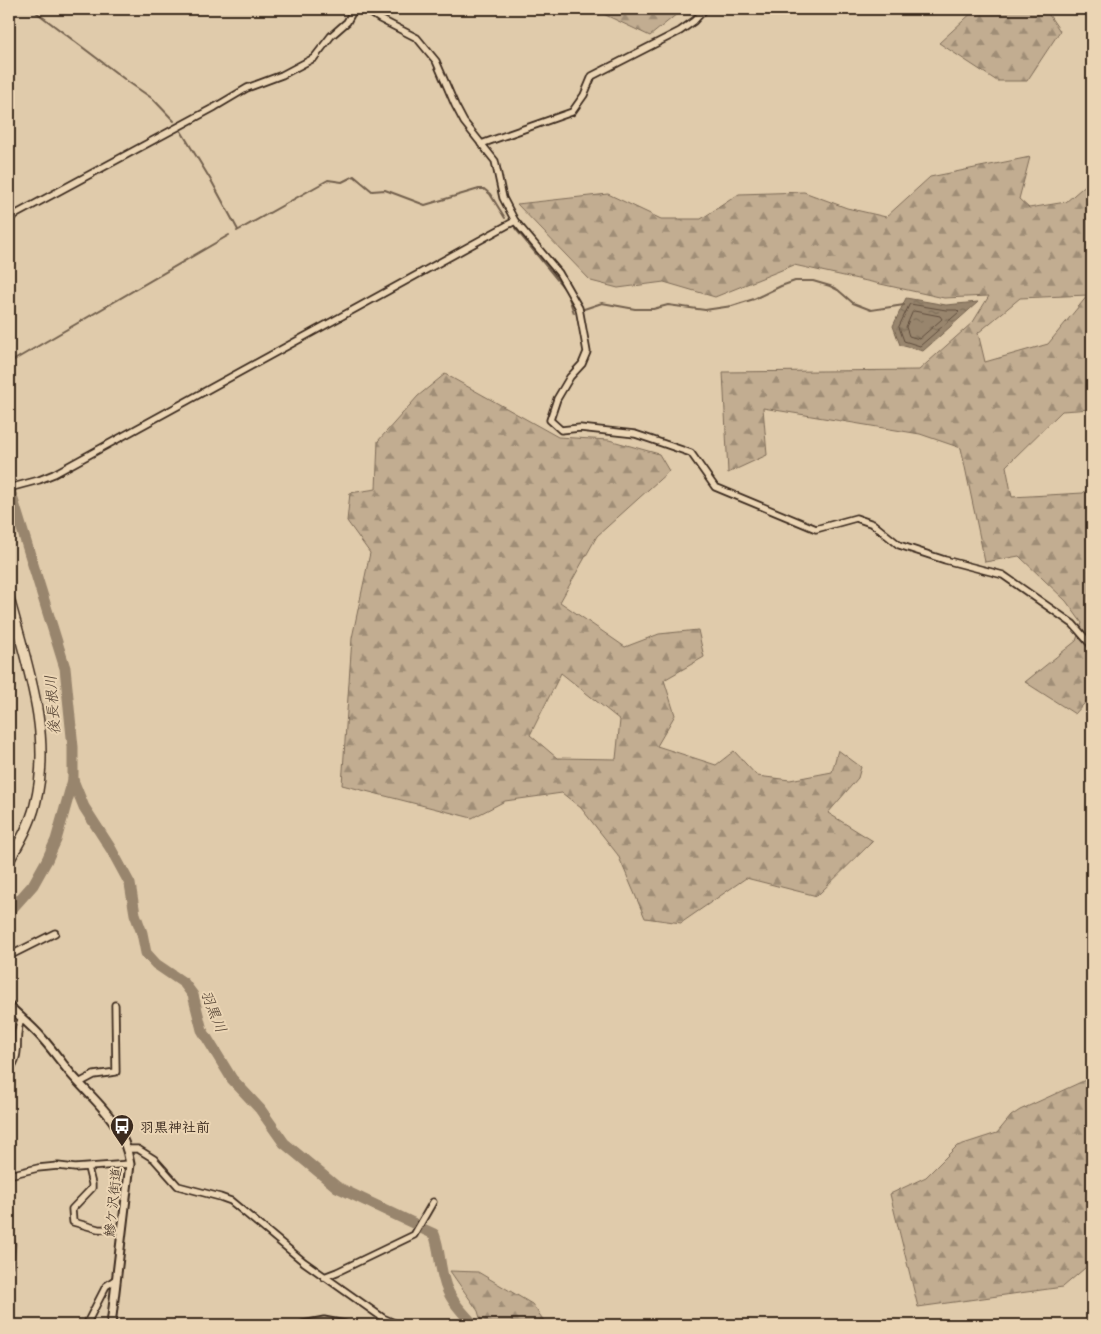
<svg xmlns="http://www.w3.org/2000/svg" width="1101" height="1334" font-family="'Patrick Hand','Klee One',sans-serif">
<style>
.forest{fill:url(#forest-firs);stroke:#7e6c58;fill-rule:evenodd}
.water{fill:url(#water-ripples);stroke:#73614d}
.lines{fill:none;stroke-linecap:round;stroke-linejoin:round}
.shore{stroke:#604e3e;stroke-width:1}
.stream{stroke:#73614d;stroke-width:2}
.river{stroke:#98856d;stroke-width:11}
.minor-casing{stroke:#3b2a1e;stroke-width:9}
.tertiary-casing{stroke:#3b2a1e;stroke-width:11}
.primary-casing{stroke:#3b2a1e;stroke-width:12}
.minor{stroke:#ebd5b4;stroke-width:5.5}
.tertiary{stroke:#ebd5b4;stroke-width:7}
.primary{stroke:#ebd5b4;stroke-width:9}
.labels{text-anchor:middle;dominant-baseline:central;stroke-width:4;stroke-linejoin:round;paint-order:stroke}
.poi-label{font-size:14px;font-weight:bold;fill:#3b2a1e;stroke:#ebd5b4;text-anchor:start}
.street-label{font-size:14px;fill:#3b2a1e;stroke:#ebd5b4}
.water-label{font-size:15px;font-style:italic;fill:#524132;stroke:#ebd5b4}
</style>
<defs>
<pattern id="forest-firs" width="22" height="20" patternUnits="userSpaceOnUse" patternTransform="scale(1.25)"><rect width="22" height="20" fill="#c2ad91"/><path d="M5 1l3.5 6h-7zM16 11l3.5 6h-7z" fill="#9f8d76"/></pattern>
<pattern id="water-ripples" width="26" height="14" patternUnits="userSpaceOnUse" patternTransform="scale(1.25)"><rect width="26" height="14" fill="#98856d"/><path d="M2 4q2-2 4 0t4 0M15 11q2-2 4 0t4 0" fill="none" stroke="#7d6d59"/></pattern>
</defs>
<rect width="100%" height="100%" fill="#e0cbab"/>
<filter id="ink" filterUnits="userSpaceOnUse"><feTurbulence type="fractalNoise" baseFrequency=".02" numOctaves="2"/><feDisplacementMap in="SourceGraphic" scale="10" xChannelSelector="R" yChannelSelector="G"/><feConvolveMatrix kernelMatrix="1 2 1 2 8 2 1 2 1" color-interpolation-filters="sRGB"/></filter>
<g filter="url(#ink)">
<g class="forest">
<path d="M596,9H683L650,36L595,10Z"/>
<path d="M976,9H1045L1060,31L1027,81H997L939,43Z"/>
<path d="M1030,157L1019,199L1029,208L1066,202L1089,182L1092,187V409L1062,411L1006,466L1012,497L1083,493L1092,485V695L1075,714L1025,682L1076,641L1082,623L1066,601L1019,556L985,562L961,448L920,434L763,408L767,455L728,473L723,372L919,370L973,322L989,296L944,298L794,265L715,297L664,282L618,288L591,281L517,204L608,194L661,219H701L739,194L804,192L847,208L886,217L930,177ZM1088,295L1048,344L985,362L978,333L1020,298Z"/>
<path d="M445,374L558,437L609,440L659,454L669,471L597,536L560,602L625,647L659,634L698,630L704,657L664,680L675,715L657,746L716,765L734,751L757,776L790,780L832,772L838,750L861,767L858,778L828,813L873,841L817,896L746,878L681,923L645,918L618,855L581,808L562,793L505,801L472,818L342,785L352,638L370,553L347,521L350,493L376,489L378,441L418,396ZM561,673L620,720L616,759L557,758L530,735Z"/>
<path d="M1092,1077V1262L1063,1287L918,1307L890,1194L926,1177L957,1146L997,1133L1011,1116L1020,1110Z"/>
<path d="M450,1271L478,1272L532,1304L547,1325H482L478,1311Z"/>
</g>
<path class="water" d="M906,298L946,305L978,302L923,351L900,345L893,326Z"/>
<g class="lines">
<g class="shore">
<path d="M910,304L946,310H957L959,312L920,346L904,341L899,327Z"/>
<path d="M914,311L940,316L942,319L919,339L909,336L906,327L912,313Z"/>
</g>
<g class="stream">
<path d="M32,9L127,81L153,99L174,121"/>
<path d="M181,131L212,182L238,230"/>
<path d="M515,228L564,288"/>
<path d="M237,231L328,180L342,182L354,176L372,191L385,190L425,205L479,189H484L490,194L505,218"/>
<path d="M567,292L574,313"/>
<path d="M584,309L602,303L635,309H653L668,305L705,310L732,306L754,299L781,286L795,281H813L830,286L838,290L853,303L871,310L904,305"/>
<path d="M9,363L229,235"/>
</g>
<g class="river">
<path d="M9,487L65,668L73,747V780L56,840L47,860L33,885L9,912"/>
<path d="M73,780L84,807L111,849L130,884L135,914L142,933L146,953L156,964L184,983L193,995L202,1030L232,1079L260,1109L284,1143L337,1187L413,1223"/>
<path d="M423,1229L434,1234C440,1249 439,1264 444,1280C448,1298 462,1312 474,1325"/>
<path d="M9,1238L11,1244L9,1264"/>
</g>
<g class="minor-casing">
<g id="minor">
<path d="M365,9L380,19L417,38L436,61L455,105L464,122L495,161L503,198L515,221L559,273L579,308L587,352L582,364L570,377L557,399L550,420L561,430L580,428L635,434L650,439L691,453L715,487L816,529L856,518L873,524L899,545L945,560L1003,575L1073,624L1092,646"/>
<path d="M481,144L572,112L584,95L592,76L680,31L694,21L705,9"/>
<path d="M9,218L215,107L247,88L282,75L314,58L331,36L347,22L354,9"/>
<path d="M9,488L39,480L54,474L515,221"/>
<path d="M9,956L55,933"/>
<path d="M9,1070C24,1053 12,1036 22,1018"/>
<path d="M79,1083L94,1075L116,1072L115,1005"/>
<path d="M127,1149H138L154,1159L178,1186L220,1197L231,1201L304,1262L383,1318L399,1325"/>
<path d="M88,1168L92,1184V1188L72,1209L73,1222L98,1229L122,1230"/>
<path d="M9,1175L38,1168L58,1166L75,1168L130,1164"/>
<path d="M324,1277L337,1272L414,1235L433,1202"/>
<path d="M86,1325L106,1286L116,1279"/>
</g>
</g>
<g class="tertiary-casing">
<g id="tertiary">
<path d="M9,1006C20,1017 32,1026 42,1038C52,1049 61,1062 71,1074C98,1105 123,1121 130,1164L111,1325"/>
<path d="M303,1325L324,1321L345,1325"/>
</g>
</g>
<g class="primary-casing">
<path id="primary" d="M9,598C27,665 53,735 35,805C30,825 19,843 9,861"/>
</g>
<use href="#minor" class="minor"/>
<use href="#tertiary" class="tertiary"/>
<use href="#primary" class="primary"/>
</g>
</g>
<defs>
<g id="bus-pin" transform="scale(1.25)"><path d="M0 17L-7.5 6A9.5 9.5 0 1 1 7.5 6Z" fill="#3b2a1e" stroke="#ebd5b4"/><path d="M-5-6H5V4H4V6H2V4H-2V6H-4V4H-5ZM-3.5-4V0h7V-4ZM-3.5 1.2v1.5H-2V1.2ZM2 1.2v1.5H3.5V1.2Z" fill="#fff"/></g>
</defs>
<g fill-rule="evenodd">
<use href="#bus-pin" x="122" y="1126"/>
</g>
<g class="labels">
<g class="poi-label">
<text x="140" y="1126">羽黒神社前</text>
</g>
<g class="street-label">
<text transform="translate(112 1202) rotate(-84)">鰺ケ沢街道</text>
</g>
<g class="water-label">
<text transform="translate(52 705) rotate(-94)">後長根川</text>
<text transform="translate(214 1011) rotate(68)">羽黒川</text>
</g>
</g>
<rect width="1101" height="1334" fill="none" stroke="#ebd5b4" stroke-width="30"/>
<rect x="15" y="15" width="1071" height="1304" fill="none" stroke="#3b2a1e" stroke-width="2" filter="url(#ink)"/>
</svg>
